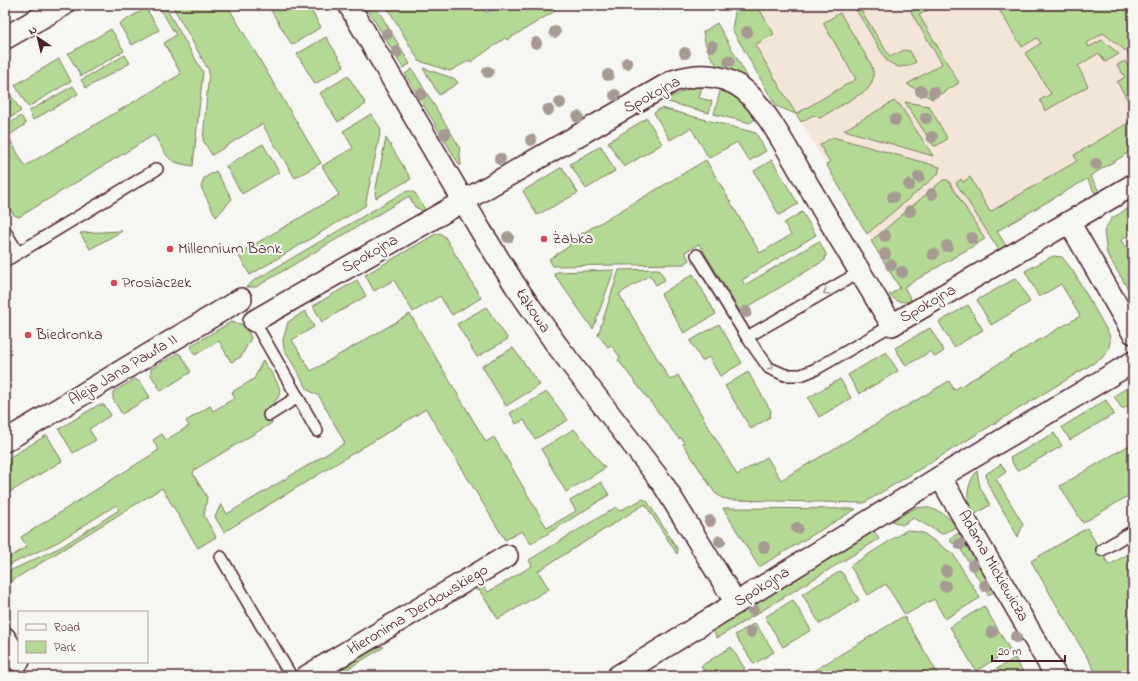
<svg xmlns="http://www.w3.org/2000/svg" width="1138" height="681" font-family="'Indie Flower',sans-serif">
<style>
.built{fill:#f4e5d9}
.green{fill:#b4d995;stroke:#7f7c60}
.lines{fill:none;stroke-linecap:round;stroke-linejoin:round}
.lane-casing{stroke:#4a1f2b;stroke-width:14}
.street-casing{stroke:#4a1f2b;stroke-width:24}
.secondary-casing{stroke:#4a1f2b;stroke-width:25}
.lane{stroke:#f6f6f2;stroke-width:11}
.street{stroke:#f6f6f2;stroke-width:21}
.secondary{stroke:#f6f6f2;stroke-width:22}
.tree{fill:#a69a93}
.oneway{stroke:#a99598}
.poi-dot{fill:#d1495b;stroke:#f6f6f2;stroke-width:1.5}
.labels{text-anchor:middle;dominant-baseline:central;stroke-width:4;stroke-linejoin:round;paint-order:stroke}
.street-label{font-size:16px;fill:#4a1f2b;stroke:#f6f6f2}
.poi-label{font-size:16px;fill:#4a1f2b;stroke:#f6f6f2;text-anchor:start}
</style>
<rect width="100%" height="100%" fill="#f6f6f2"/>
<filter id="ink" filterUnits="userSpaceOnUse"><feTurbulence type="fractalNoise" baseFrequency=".025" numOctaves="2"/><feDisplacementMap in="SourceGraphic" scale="8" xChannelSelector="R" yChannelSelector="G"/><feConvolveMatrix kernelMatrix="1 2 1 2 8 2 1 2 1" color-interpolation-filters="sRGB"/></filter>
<g filter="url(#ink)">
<path class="built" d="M740,5H1133V148L989,234L896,281L755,45L761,42Z"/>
<g class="green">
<path d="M158,5H164L203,72L193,166C164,162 169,157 154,135L19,217L14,215L5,200V134L8,124L21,116L26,124L8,136L25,166L181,74L164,43L176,35Z"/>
<path d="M172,5H227L321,163L295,178L262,124L212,155L203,140L209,71Z"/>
<path d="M272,5H308L321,27L292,45L269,7Z"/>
<path d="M365,5H375L410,64L403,68Z"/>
<path d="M386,5H440L441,7L445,5H481L486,13L499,5H559L554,8L555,11L507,40L505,38L471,62L470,60L450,71L419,61Z"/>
<path d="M731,5H757L774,34L755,45L796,114L856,79L823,23L840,13L871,64C875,74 874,82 867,90L820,118L813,115L801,122L796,114L776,106L732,29L735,13Z"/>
<path d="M923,5H936L919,15L959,83L932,99L907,84L942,64L911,12Z"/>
<path d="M996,5H1133V58L1130,54L1103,33L1087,43L1089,47L1102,40L1119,54L1105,62L1099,53L1078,66L1088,86L1045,111L1040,100L1051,94L1025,53L1041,43L1037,38L1022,47Z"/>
<path d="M859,7L890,57L904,50L910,51L916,62L909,66L898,67L887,61L855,8Z"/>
<path d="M146,8L159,30L132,45L119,24Z"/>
<path d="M717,23L757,94C730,76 708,68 703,32Z"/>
<path d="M111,29L124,51L81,76L68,54Z"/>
<path d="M326,37L344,66L315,84L297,54Z"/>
<path d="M125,55L130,63L86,88L81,80Z"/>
<path d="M59,59L71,81L28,107L15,85Z"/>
<path d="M1125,61L1128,66L1133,67V109L1117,82L1125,77L1117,65Z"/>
<path d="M423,68L455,79L458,83L439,95Z"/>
<path d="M412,69L459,146L461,165L460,166L405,74Z"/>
<path d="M348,76L366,104L338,122L320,93Z"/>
<path d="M73,86L78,94L33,120L29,111Z"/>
<path d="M702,86L699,98L712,101L709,113L664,101C676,94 688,88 702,86Z"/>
<path d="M721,88C737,94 745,105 755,119L750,123L714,114Z"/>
<path d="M7,89L21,111L5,121V91Z"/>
<path d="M894,101L900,105L933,156L844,130Z"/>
<path d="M905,102L929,106L946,136V140L936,146L933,145Z"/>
<path d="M661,108L756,133L766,151L749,161L737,142L709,158L691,128L670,140L654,113Z"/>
<path d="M371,114L381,129L365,206L250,275L238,254L339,195L322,166L353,148L343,131Z"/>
<path d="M647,118L662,144L624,167L608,142Z"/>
<path d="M1133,120V150L1090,176L1099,191L1095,193L1087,179L997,231L1006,246L999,250L956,183L961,179L963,182L970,177L990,212L1077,161L1074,155Z"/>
<path d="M833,137L940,167L938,174L867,234L826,164L830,162L820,145Z"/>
<path d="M386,138L411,179L376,198L375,193Z"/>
<path d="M263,144L279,172L242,194L226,166Z"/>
<path d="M601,146L615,171L586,189L570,164Z"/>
<path d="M706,160L760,253L791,235L784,223L802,212L816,235L742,280L745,285L819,241L826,254L825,260L746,308L751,316L745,314L740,311L699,244L685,252L689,260L684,264L553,266L549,259L570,246L568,242Z"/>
<path d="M772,160L798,204L779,215L754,171Z"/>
<path d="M562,167L578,193L537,215L523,191Z"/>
<path d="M216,171L232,199L216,217L201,187L204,178Z"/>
<path d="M943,180H948L985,239L904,287L912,301C902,303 897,302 889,295L900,288L871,241Z"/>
<path d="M410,191L415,193L427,213L415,207L409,196L256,287H246L255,280L404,192Z"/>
<path d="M1131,207L1133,211V232L1121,240L1133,260V297L1107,254L1104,231L1112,218Z"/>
<path d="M122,231L90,249L80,233Z"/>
<path d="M440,233L445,237L481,298L452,315L440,296L413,312L394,280L374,291L365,275L434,235Z"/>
<path d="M1053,256L1062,257L1073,271L1109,334C1112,344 1108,351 1102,358L864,503L731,500L722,498L715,493L683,444L684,442L680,437L679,439L618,360L620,357L611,345L608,347L598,335L619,270L659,269L665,280L656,285L650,275L619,294L670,380L678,375L737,475L767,457L781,480L949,381L954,390L1080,316L1061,284L1039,297L1025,271Z"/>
<path d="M614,270L593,329L554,274L557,272Z"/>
<path d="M693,274L716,314L684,333L661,294Z"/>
<path d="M1016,278L1030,302L991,325L977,300Z"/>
<path d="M357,280L366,296L322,322L313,306Z"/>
<path d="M968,305L983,330L954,347L939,322Z"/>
<path d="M486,307L508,339L477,357L457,324Z"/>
<path d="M305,311L314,327L292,340L311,371L410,314L486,442L494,437L547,528L576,511L570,501L601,482L609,495L531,544L522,531L505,540L426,409L224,532L215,517L221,504L227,514L345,443L319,396L308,390L284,349L283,340L288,322Z"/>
<path d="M231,322L245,325L251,338L241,357L231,362L219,341L195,355L191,349L192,345Z"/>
<path d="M719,324L742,363L720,376L709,357L702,361L690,341Z"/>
<path d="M930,328L944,351L935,357L931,351L906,366L895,348Z"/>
<path d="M513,348L540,385L506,406L482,366Z"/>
<path d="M886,352L898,371L859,394L848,375Z"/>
<path d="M178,353L181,355L191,372L161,391L151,375V369Z"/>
<path d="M263,360C276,382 292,393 265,409L272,423L194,470L193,474L207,497L204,516L216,537L198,548L162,488L5,585V573L61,547L119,510L116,505L58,542L5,567V560L27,547L21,537L159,450L153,440L162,434L166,440L189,426L186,421L210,406L213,411L235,398L232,392L254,379Z"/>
<path d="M748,372L771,411L770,417L751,429L725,386Z"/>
<path d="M135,379L141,383L150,397L122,414L113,399V392Z"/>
<path d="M840,379L851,398L819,417L808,398Z"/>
<path d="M1133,384V403L1122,409L1114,396Z"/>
<path d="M547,392L568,420L535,439L524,420L516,424L510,413Z"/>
<path d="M1106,400L1114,414L1070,440L1062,427Z"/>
<path d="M98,405H104L111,415L89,429L96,440L73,453L59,429Z"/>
<path d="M574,429L605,468L566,492L541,449Z"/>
<path d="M1054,433L1062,446L1017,471L1010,458Z"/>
<path d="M47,435L62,461L10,492L5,484V460Z"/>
<path d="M1133,443V493L1083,523L1060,486Z"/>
<path d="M1001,464L1006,472L996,479L1023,524L1018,537L987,482L986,474Z"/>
<path d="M977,471L980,487L990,505L974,515C965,500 966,485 977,471Z"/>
<path d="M643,499L647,501L678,550L677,554L645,504L538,571L549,589L498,619L479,590L477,591L475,587H484L488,592L532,566L529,560L616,507L619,511Z"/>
<path d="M925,507C939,510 948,515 956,527L942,534L914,518L902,525L892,521L915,508Z"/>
<path d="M723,508L856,509L759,567Z"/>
<path d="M1087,528L1109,565L1133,551V676H1098L1031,561Z"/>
<path d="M907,530L923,533L953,554L980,598L945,619L934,599L905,615L886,584L868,595L850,566Z"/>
<path d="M874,531L879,539L717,638L713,630Z"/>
<path d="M959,533L994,592L988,595L960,548L951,542L950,538Z"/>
<path d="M841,571L859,600L820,624L802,594Z"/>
<path d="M793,600L811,630L783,647L765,617Z"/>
<path d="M984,606L1010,650L976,671L950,627Z"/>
<path d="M904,616L939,676H805Z"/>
<path d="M755,623L774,652L754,664L735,635Z"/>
<path d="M380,646L384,647L336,676H330Z"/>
<path d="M731,647L745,669L733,676H708L701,666Z"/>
<path d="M1015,658L1024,674L1021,676H985Z"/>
</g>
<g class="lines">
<g class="lane-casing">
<g id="lane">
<path d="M5,231L18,253"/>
<path d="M697,255L747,337L769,368L785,375H801L816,369L892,325"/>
<path d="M5,261L157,169"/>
<path d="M254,321L317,431"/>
<path d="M747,337L860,272"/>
<path d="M269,415L298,397"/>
<path d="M1102,550L1133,531"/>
<path d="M221,557L291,676"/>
</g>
</g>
<g class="street-casing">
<g id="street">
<path d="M349,5L481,231L515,285L556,344L663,484L736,603"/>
<path d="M1069,222L1133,333"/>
<path d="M254,321L673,81C697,73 721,73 743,89C764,105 787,149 801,173C831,224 861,274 892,325L1133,185"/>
<path d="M5,441L241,299"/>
<path d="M940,477L1056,676"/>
<path d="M5,638L19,661"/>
<path d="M307,676L507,556"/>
<path d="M618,676L940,477L1133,362"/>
</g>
</g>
<g class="secondary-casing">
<path id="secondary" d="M5,38L63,5"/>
</g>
<use href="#lane" class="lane"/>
<use href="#street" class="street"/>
<use href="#secondary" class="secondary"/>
</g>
<g class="tree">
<circle cx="555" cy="32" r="6"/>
<circle cx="747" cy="32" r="6"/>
<circle cx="387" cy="34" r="6"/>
<circle cx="536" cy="43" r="6"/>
<circle cx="712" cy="46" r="6"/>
<circle cx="397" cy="52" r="6"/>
<circle cx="685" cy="53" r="6"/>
<circle cx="729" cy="61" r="6"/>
<circle cx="627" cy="63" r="6"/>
<circle cx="488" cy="72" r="6"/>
<circle cx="608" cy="75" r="6"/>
<circle cx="921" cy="91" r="6"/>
<circle cx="934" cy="92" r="6"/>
<circle cx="421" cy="94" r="6"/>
<circle cx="615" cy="95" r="6"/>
<circle cx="560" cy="103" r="6"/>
<circle cx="548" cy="110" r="6"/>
<circle cx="578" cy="117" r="6"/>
<circle cx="926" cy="118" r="6"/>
<circle cx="895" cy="120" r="6"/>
<circle cx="445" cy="134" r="6"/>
<circle cx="932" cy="137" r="6"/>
<circle cx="531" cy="140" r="6"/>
<circle cx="500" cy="159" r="6"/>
<circle cx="1096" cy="164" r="6"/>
<circle cx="919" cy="177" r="6"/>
<circle cx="909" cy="185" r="6"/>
<circle cx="932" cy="194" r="6"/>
<circle cx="893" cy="197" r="6"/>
<circle cx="910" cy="211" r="6"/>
<circle cx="885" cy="236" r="6"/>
<circle cx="508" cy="237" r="6"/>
<circle cx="972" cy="238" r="6"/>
<circle cx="947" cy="246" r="6"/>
<circle cx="885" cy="254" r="6"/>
<circle cx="933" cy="254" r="6"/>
<circle cx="891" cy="265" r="6"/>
<circle cx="902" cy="272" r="6"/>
<circle cx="746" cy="312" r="6"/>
<circle cx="710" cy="521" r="6"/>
<circle cx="797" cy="528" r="6"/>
<circle cx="720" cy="541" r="6"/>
<circle cx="960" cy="544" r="6"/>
<circle cx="764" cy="547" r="6"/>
<circle cx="973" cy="565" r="6"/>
<circle cx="946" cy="571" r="6"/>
<circle cx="945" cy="586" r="6"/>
<circle cx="985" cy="586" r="6"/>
<circle cx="753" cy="610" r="6"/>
<circle cx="751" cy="632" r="6"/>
<circle cx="992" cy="632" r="6"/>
<circle cx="1016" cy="637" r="6"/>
</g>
<defs><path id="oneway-chevron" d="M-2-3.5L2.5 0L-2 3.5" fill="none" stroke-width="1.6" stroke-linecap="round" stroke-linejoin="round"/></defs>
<g class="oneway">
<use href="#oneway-chevron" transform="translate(826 292) rotate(150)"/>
<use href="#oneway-chevron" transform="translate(771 367) rotate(37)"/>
</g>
</g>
<g class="poi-dot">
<circle cx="544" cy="239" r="4"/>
<circle cx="170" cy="249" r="4"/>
<circle cx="114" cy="283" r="4"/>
<circle cx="28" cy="335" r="4"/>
</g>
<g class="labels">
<g class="street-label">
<text transform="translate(652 95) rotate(-28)">Spokojna</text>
<text transform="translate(370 254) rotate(-30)">Spokojna</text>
<text transform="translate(928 304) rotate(-30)">Spokojna</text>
<text transform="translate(533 311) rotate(56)">Łąkowa</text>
<text transform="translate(123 370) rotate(-31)">Aleja Jana Pawła II</text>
<text transform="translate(993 566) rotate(60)">Adama Mickiewicza</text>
<text transform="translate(762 587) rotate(-32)">Spokojna</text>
<text transform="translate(418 610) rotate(-31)">Hieronima Derdowskiego</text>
</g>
<g class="poi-label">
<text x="552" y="239">Żabka</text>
<text x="178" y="249">Millennium Bank</text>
<text x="122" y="283">Prosiaczek</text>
<text x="36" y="335">Biedronka</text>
</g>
</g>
<rect width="1138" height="681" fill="none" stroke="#f6f6f2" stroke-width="20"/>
<rect x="10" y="10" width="1118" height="661" fill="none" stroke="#4a1f2b" stroke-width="1.5" filter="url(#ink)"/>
<rect x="18" y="611" width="130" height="52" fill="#f6f6f2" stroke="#b1a0a2"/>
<rect x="26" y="624" width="20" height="6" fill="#f6f6f2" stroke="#b1a0a2"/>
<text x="54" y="631" font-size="12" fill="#4a1f2b">Road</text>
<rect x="26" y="641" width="20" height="12" fill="#b4d995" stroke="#b1a0a2"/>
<text x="54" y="651" font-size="12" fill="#4a1f2b">Park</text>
<g transform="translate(38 38) rotate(325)" stroke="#f6f6f2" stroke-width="3" paint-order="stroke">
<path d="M0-3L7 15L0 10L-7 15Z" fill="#4a1f2b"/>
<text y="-6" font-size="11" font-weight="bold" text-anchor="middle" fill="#4a1f2b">N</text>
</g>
<path d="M992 655v6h73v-6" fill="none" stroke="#4a1f2b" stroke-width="2"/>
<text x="998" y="655" font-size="12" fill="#4a1f2b" stroke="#f6f6f2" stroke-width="3" paint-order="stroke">20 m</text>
</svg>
